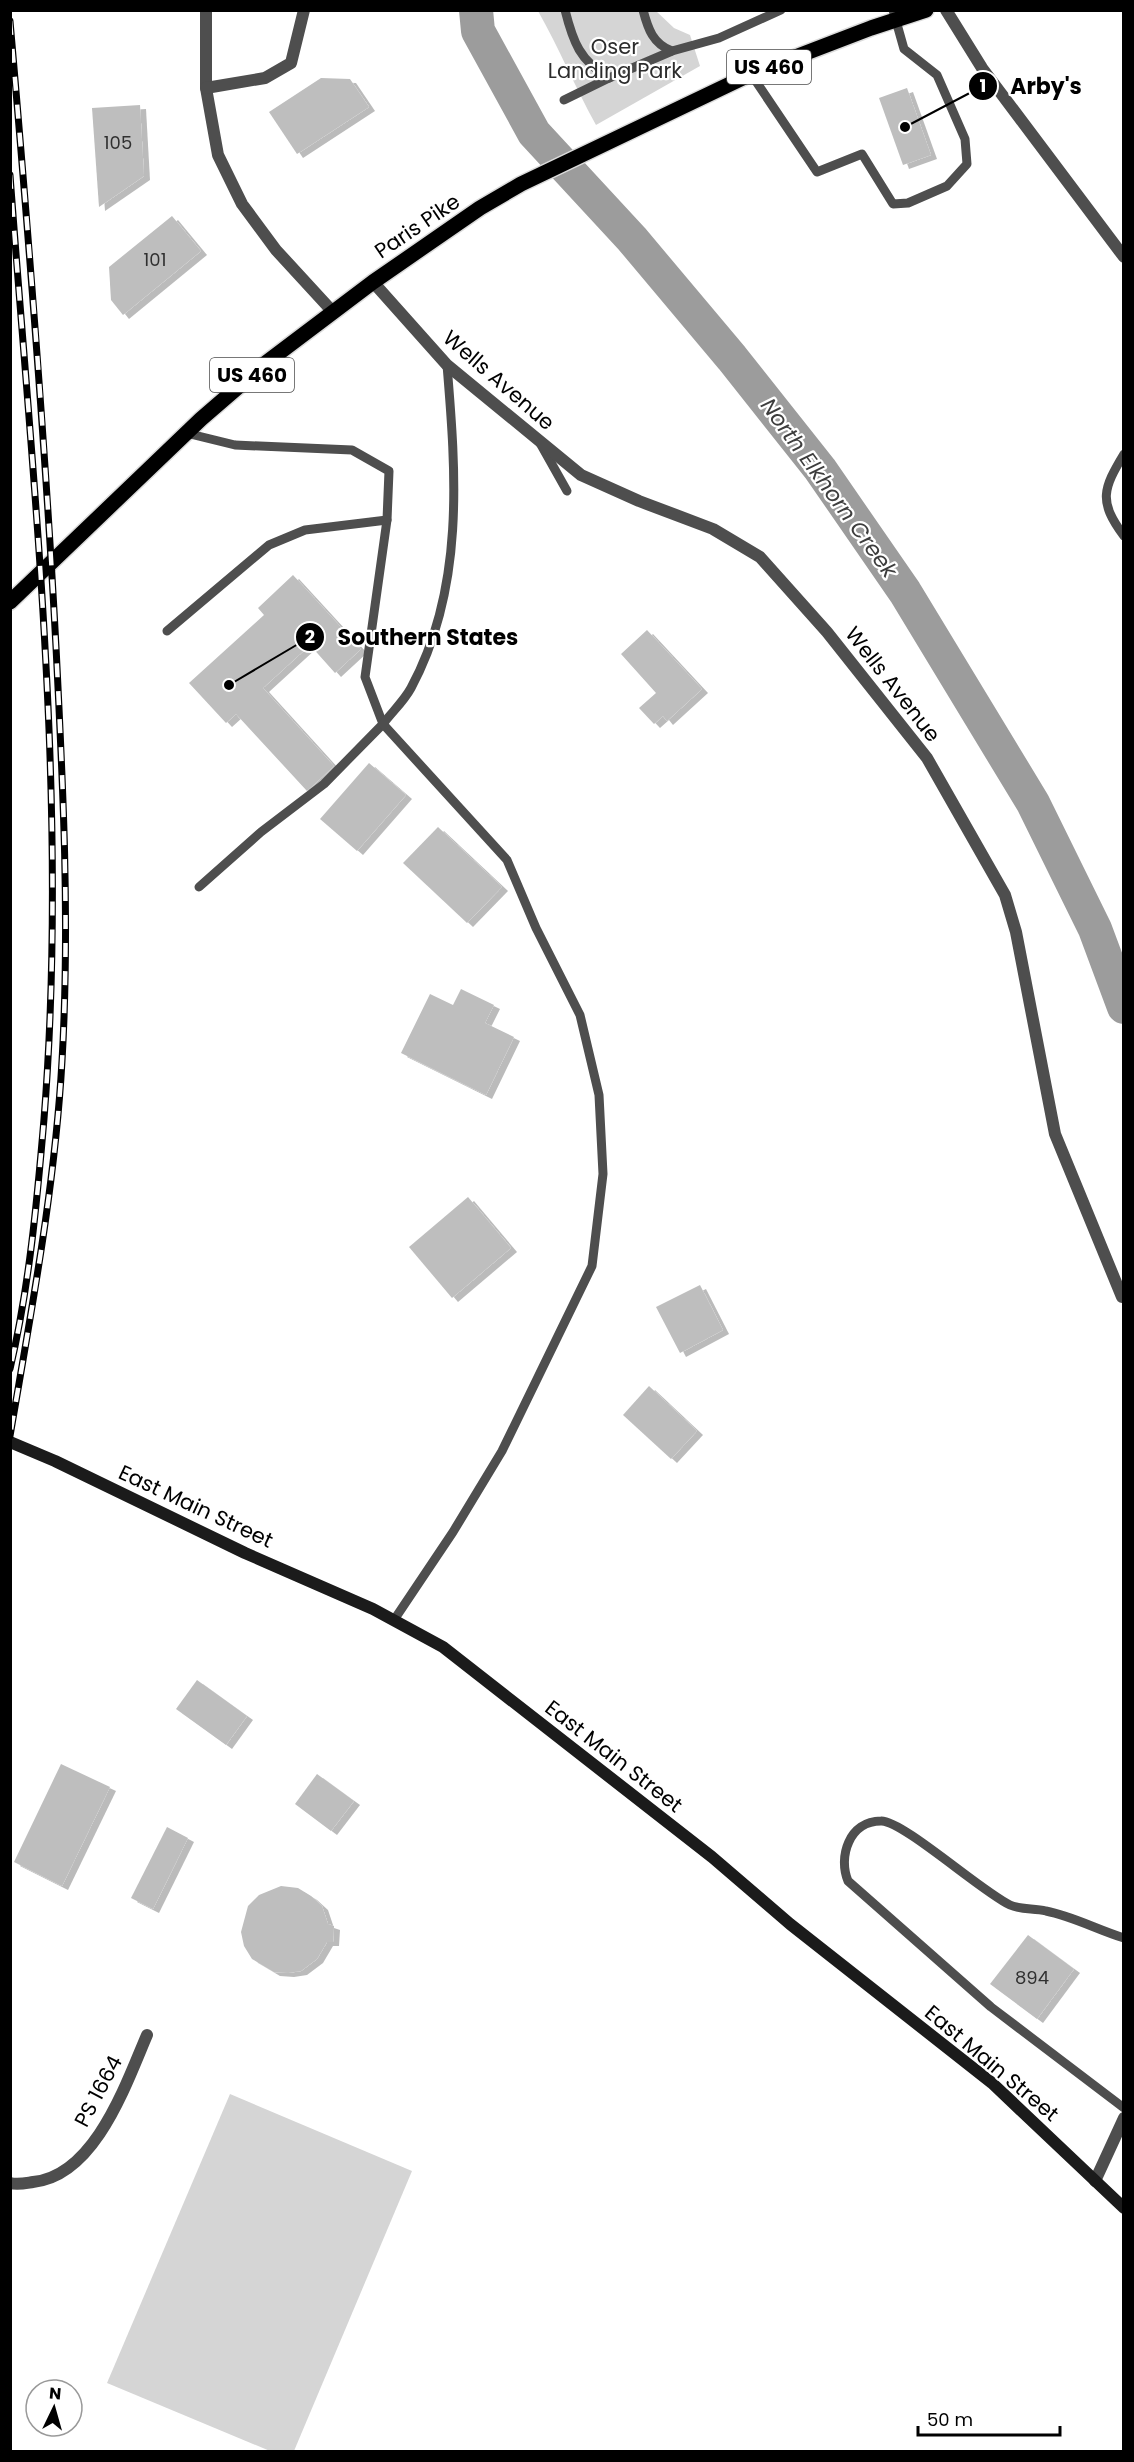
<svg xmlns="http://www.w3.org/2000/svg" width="1134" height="2462" font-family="Poppins,sans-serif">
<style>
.green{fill:#d5d5d5}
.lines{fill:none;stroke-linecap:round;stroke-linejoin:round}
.river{stroke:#9c9c9c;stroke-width:34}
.building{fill:#bebebe;filter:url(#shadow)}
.primary-casing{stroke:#dbdbdb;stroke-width:18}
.lane{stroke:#4e4e4e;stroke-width:9}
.street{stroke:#4e4e4e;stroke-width:12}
.secondary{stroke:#1b1b1b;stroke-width:12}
.primary{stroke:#000;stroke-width:15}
.rail-casing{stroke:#000;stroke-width:7}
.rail{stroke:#fff;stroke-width:4.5;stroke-dasharray:14;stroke-linecap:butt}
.labels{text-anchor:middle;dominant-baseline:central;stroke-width:4.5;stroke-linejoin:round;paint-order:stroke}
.number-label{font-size:18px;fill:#303030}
.shield{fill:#fff;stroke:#4c4c4c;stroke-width:1.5}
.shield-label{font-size:20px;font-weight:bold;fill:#000}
.park-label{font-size:21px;fill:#2c2c2c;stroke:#fff}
.street-label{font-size:21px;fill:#000;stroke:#fff}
.water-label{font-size:22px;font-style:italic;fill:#3d3d3d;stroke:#fff}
.leader{fill:none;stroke:#000;stroke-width:2}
.callout-dot{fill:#000;stroke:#fff;stroke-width:2}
.mark-label{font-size:18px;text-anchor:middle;font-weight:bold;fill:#fff}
.callout-label{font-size:22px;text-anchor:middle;font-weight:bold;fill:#000;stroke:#fff;stroke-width:4.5;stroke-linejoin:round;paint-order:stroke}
</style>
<defs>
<filter id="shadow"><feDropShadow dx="6" dy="4" stdDeviation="0" flood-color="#0004"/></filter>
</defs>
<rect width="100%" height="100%" fill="#fff"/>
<g class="green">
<path d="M538,11H656L674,28L690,35L700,66L596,125C575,87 559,48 538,11Z"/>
<path d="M230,2094L412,2171L294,2451H270L107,2383Z"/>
</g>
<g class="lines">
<path class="river" d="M476,10L478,31L534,133L632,239L732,358L820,469L905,592L1033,803L1095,929L1124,1007"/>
</g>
<g class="building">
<path d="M321,78L350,79L369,107L297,154L269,112Z"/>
<path d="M907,88L931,155L903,165L879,98Z"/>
<path d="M140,105L144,176L99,207L92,108Z"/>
<path d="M172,216L201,251L123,315L111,300L109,267Z"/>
<path d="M293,575L361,649L335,673L310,645L263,688L334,766L307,791L236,714L226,723L189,683L264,615L258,608Z"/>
<path d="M647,630L702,689L667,721L663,716L654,724L639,708L656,693L621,654Z"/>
<path d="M369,763L406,795L357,851L320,819Z"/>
<path d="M438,827L502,887L467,923L403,863Z"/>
<path d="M461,989L494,1005L485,1023L514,1037L486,1095L401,1053L430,994L453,1005Z"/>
<path d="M468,1197L511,1248L452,1298L409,1247Z"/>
<path d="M700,1285L723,1330L680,1353L656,1307Z"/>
<path d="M649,1386L697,1431L671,1459L623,1415Z"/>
<path d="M197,1680L247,1716L226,1745L176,1709Z"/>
<path d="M61,1764L110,1787L62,1886L14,1862Z"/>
<path d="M317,1774L354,1801L331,1831L295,1804Z"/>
<path d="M167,1827L188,1838L153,1909L131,1898Z"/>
<path d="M281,1886L298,1888L311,1896L322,1906L328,1924L334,1926L333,1942H327L317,1959L301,1971L288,1973L274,1972L252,1959L244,1946L241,1932L248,1906L259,1895Z"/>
<path d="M1028,1935L1074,1969L1037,2019L990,1984Z"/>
</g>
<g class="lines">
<g class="primary-casing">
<path id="primary" d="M10,602L201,419L267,362L373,282L480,208L521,184L751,74L871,28L926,10"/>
</g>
<g class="lane">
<path d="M565,10C573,42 580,61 609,78L672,51L719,38L781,10"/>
<path d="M643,10C648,29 653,44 672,51"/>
<path d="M751,74L817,172L862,154L893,204L908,203L947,186L967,164L965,139L937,75L904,49L893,10"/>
<path d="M564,100L609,78"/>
<path d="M186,433L235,445L352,450L389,471L387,520L365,677L383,724L324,784L261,832L199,887"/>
<path d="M540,443L567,491"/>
<path d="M1124,454C1103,489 1098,501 1124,536"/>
<path d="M167,631L269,545L305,530L387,520"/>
<path d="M394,1620L453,1532L502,1451L592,1266L603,1174L599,1095L580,1015L536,928L507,860L383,724C392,712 404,701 411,688C465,588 456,473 447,365"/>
<path d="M1124,1938C1098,1930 1072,1916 1046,1911C1034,1908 1021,1910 1010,1905C982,1892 902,1820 881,1821C849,1821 838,1857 848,1881L991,2007L1124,2108"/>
</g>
<g class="street">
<path d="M206,10V88L218,155L242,204L276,250L333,312"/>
<path d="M946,10L982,68L1124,257"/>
<path d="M206,88L265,78L291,63L304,10"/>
<path d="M373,282L447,365L581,475L639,501L713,529L760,557L827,632L927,758L1005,895L1016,932L1055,1134L1122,1297"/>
<path d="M1095,2181L1124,2118"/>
<path d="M10,2183C18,2185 26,2183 33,2182C95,2176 126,2084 147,2035"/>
</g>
<path class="secondary" d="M10,1442L55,1461L245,1553L373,1609L443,1647L712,1857L790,1924L992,2083L1124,2208"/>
<use href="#primary" class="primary"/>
<g class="rail-casing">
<g id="rail">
<path d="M10,21C28,229 45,438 56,647C63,785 70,923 62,1061C55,1187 31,1312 10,1436"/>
<path d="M10,175C33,489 69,804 44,1119C37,1202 29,1288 10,1369"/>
</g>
</g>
<use href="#rail" class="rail"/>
</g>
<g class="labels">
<g class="number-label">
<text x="118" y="142">105</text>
<text x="155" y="259">101</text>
<text x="1032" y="1977">894</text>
</g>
<g class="shield">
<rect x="727" y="50" width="84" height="34" rx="4.5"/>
<rect x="210" y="358" width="84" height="34" rx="4.5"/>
</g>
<g class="shield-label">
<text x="769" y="67">US 460</text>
<text x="252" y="375">US 460</text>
</g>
<g class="park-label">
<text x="615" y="46">Oser<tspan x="615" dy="24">Landing Park</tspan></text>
</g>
<g class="street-label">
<text transform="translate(417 226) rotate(-34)">Paris Pike</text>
<text transform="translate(499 380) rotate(41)">Wells Avenue</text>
<text transform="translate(893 684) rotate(52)">Wells Avenue</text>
<text transform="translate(196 1506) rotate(25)">East Main Street</text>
<text transform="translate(614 1756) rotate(38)">East Main Street</text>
<text transform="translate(992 2063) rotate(40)">East Main Street</text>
<text transform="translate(98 2091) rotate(-62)">PS 1664</text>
</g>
<g class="water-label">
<text transform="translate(829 488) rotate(54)">North Elkhorn Creek</text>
</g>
</g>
<path class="leader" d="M905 127L983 86M229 685L310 637"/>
<g class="callout-dot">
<circle cx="905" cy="127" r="6"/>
<circle cx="229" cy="685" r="6"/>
<circle cx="983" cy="86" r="15"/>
<circle cx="310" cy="637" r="15"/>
</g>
<g class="mark-label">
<text x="983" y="92">1</text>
<text x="310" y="643">2</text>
</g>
<g class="callout-label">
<text x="1046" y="94">Arby's</text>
<text x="428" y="645">Southern States</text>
</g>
<rect width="1134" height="2462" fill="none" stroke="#000000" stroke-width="24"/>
<g transform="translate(54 2408) rotate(5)"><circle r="28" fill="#ffffff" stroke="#999999" stroke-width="1.5"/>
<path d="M0-4.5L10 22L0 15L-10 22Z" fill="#000000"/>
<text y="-9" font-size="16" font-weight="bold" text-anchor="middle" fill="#000000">N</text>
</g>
<path d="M918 2426v9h142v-9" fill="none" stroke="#000000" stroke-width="3"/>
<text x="927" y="2426" font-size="18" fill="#000000" stroke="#ffffff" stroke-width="4.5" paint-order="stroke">50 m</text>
</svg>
